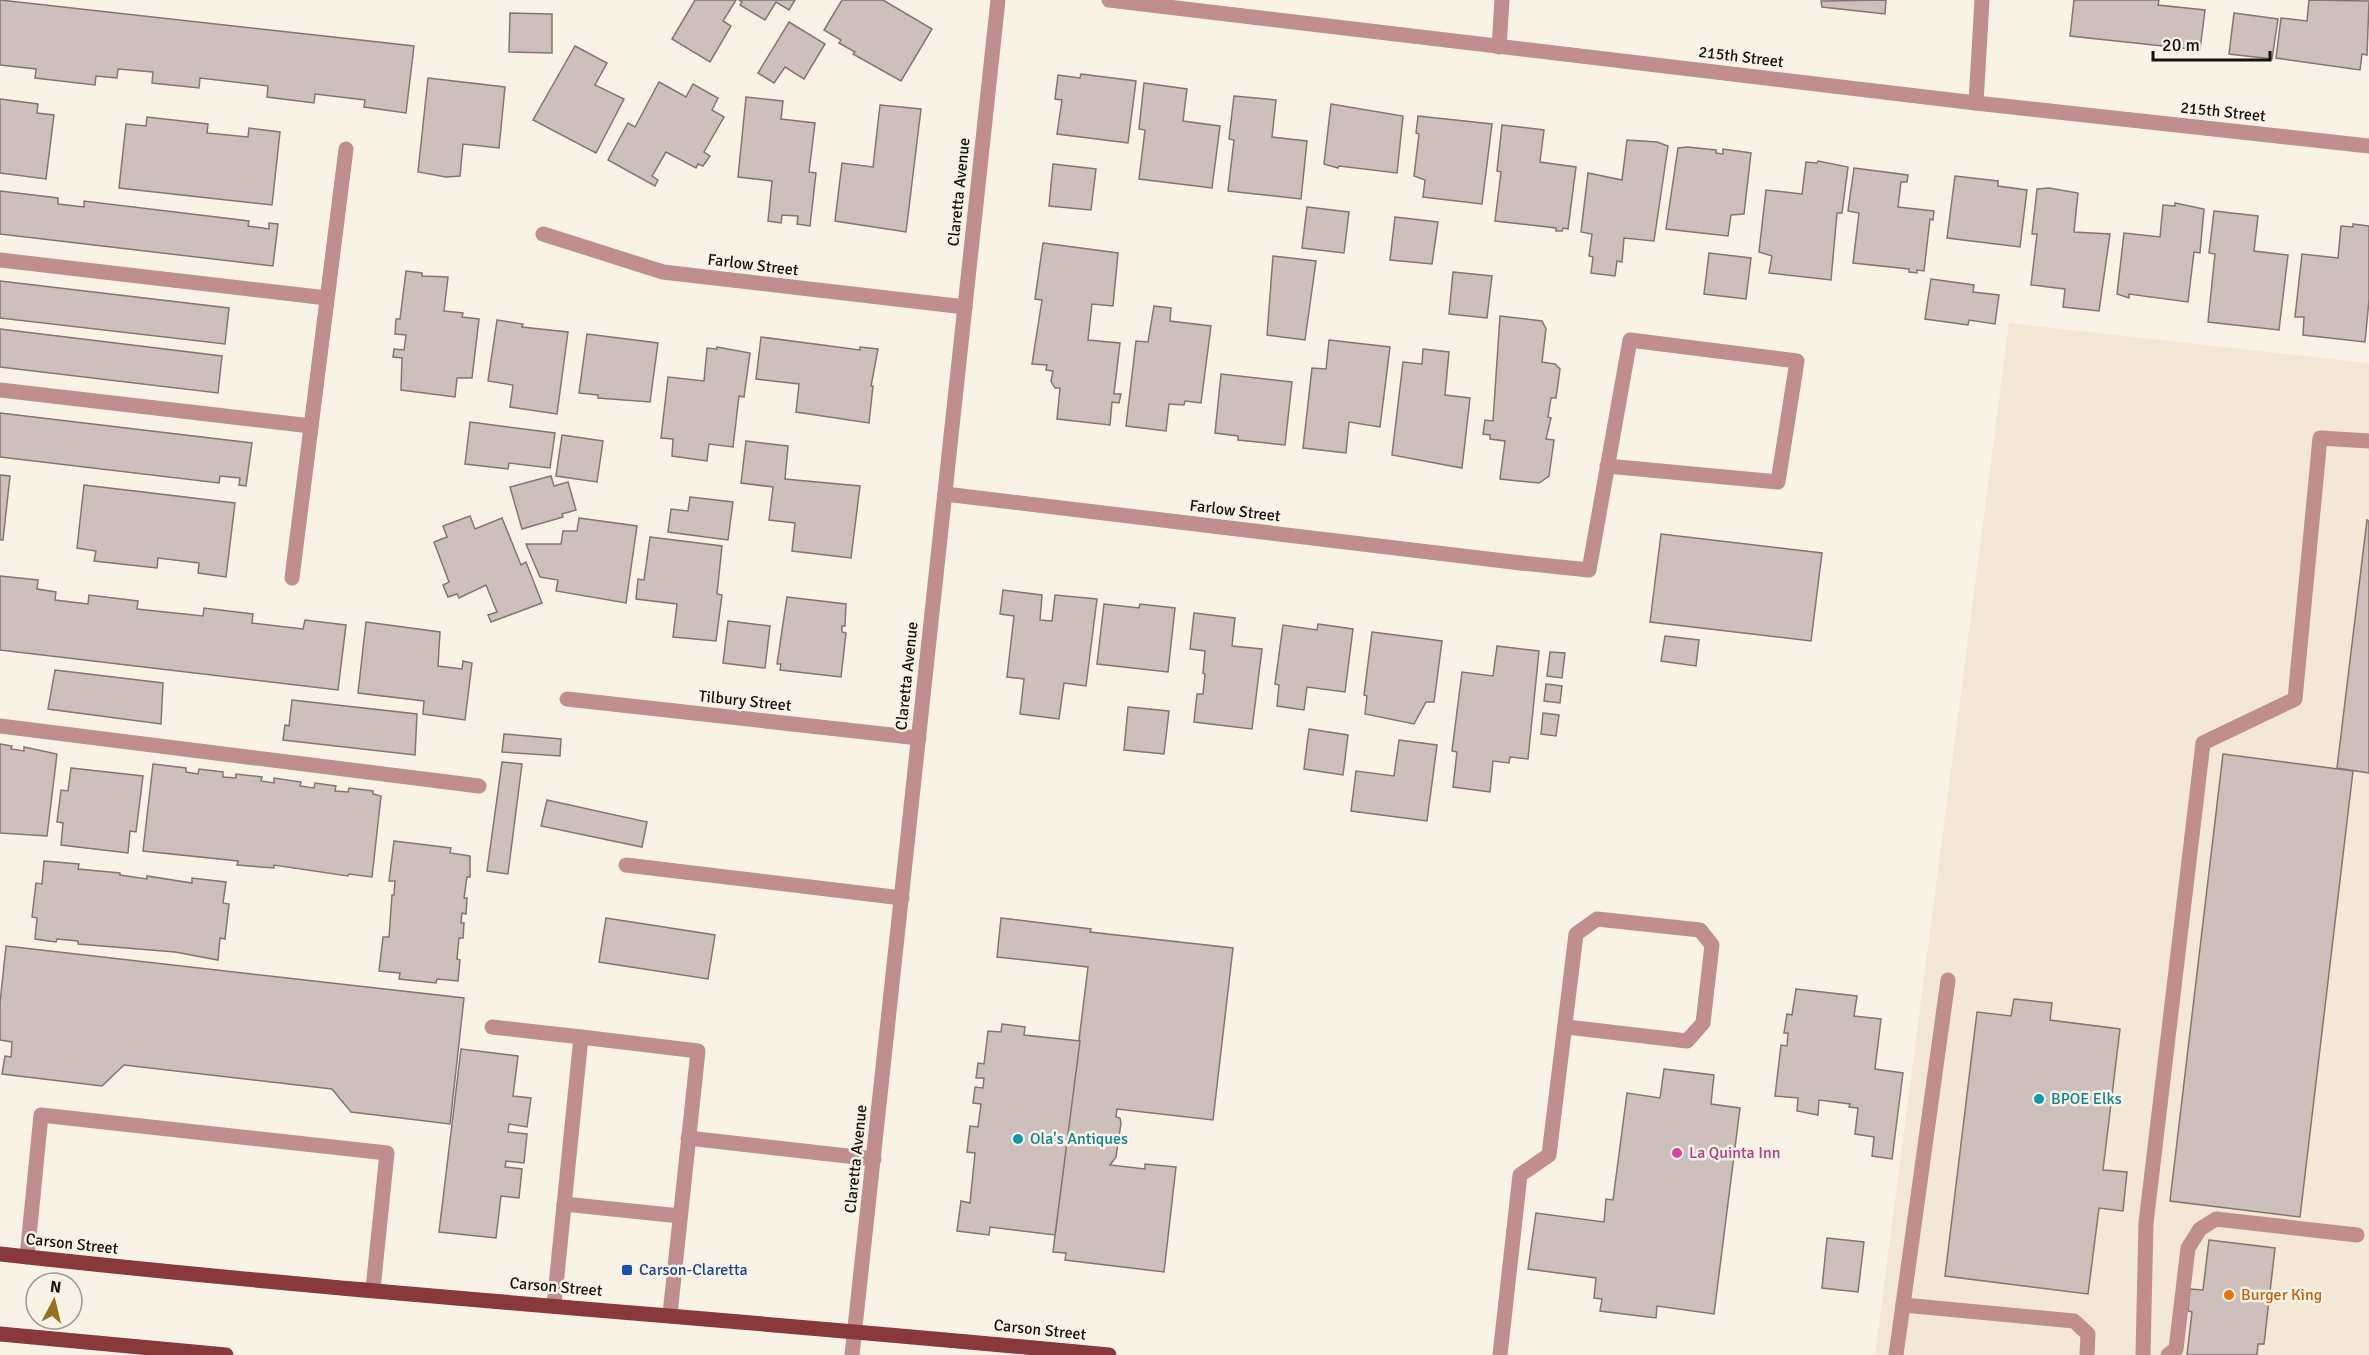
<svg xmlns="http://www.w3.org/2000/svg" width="2369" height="1355" font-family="Signika,sans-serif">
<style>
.built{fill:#f3e7d5}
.building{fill:#cdbfbb;stroke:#837672;stroke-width:1.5}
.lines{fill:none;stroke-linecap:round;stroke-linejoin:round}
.lane{stroke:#bf8e8d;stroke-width:15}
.street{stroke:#bf8e8d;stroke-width:15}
.primary{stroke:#8a393b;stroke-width:15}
.culture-dot{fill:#0f9aa8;stroke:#f9f2e6;stroke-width:2}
.hotel-dot{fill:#d1479c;stroke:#f9f2e6;stroke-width:2}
.transit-dot{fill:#1a4fb4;stroke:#f9f2e6;stroke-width:2}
.food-dot{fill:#e8710a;stroke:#f9f2e6;stroke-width:2}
.labels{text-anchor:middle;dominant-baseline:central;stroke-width:5;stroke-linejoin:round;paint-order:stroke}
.street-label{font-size:16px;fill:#14120e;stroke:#f9f2e6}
.culture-label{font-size:16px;fill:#0d838f;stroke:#f9f2e6;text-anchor:start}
.hotel-label{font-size:16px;fill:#b23c85;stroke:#f9f2e6;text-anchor:start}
.transit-label{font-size:16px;fill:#164399;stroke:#f9f2e6;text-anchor:start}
.food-label{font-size:16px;fill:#c56008;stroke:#f9f2e6;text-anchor:start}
</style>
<rect width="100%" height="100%" fill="#f9f2e6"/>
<path class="built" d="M2009,323L2369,363V1355H1875Z"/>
<g class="building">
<path d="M0,0L414,46L406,113L364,107L365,100L315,94L314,103L267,97L268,86L200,78L199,88L152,83L153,72L118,69L117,78L96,76L95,85L35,78L36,69L0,65Z"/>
<path d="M695,0H736L723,21L731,26L710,62L672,39Z"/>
<path d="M739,0H795L789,10L776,2L765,20L740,5L742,2Z"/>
<path d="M842,0H883L932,29L901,81L853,54L855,52L839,43L841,40L824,30Z"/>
<path d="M1886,0L1885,14L1822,7L1821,1Z"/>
<path d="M2074,0H2159L2158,5L2205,10L2200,50L2070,36Z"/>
<path d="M2309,0L2369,1L2367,55L2362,54L2360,70L2276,58L2281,18L2307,21Z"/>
<path d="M510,13L552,14V53L509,52Z"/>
<path d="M2234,13L2278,19L2272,59L2229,54Z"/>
<path d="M789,22L825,44L804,79L785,67L774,83L758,73Z"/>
<path d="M575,46L607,63L595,85L624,99L596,153L533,120Z"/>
<path d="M1081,74L1136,81L1128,143L1057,134L1062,100L1055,99L1058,75L1080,78Z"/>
<path d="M428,78L505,87L499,148L463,144L460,176L446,177L418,172Z"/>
<path d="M659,82L686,97L693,84L718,98L712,110L724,117L704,152L710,156L703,166L698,164L696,168L666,152L652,176L658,180L655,186L608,160L628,123L635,127Z"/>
<path d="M1144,83L1187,89L1183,121L1220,126L1212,188L1139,179L1145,130L1139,129Z"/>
<path d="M1234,96L1276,100L1272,137L1307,141L1301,199L1228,191L1234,140L1229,139Z"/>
<path d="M746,97L783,101L781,119L815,123L809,172L816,173L810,226L797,224L798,216L782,215L781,223L768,221L772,181L738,177Z"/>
<path d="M0,99L38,104L37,113L54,115L46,179L0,173Z"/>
<path d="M1331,104L1403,116L1397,173L1339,166L1338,168L1324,164Z"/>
<path d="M880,105L921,109L906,232L835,221L842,163L873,167Z"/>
<path d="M1418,116L1492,124L1482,204L1423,197L1425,180L1414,176L1419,134L1416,133Z"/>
<path d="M147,117L208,124L207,133L248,137L249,128L280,132L272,205L119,188L126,124L146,126Z"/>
<path d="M1502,125L1544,130L1540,162L1576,167L1568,229L1563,228L1562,231H1556V228L1495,221L1501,172L1497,171Z"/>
<path d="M1627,140L1657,142L1668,146L1654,241L1624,238L1622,262L1617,261L1615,276L1591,273L1593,257L1589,256L1592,234L1581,232L1588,173L1622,180Z"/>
<path d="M1687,147L1716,150V153L1723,154V149L1751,153L1744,214L1731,215L1728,236L1666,229L1678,148Z"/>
<path d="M1818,161L1848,167L1842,213H1837L1831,280L1769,273L1772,256L1759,252L1766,190L1802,194L1806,162L1817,163Z"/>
<path d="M1053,164L1096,169L1091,210L1049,206Z"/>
<path d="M1854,168L1908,175L1907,182H1901L1898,207L1934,211L1933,220L1930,219L1924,271L1917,270V273L1909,272V269L1853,263L1859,213L1848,211Z"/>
<path d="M1955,176L1998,181V186L2027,190L2020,247L1947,238Z"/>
<path d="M2049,188L2078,193L2074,232L2110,234L2099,311L2063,307L2065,289L2031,285L2037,234H2032L2037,189Z"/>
<path d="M0,191L58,198V204L84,207V201L249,221L248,226L269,229V223L278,224L273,266L0,234Z"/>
<path d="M2175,203L2204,209L2200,253L2194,252L2188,302L2129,294V298L2117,294L2124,233L2160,237L2163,205L2175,206Z"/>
<path d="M1307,207L1349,212L1344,253L1302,248Z"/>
<path d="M2214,211L2258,216L2254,251L2288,255L2279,330L2208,322L2215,254L2209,253Z"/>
<path d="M1395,217L1438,222L1432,264L1390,260Z"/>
<path d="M2353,224L2369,226V300L2365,342L2303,335L2304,317H2295L2302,254L2338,258L2341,226L2353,227Z"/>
<path d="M1043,243L1118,253L1113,306L1092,304L1088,340L1120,343L1114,394H1121L1119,403L1112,402L1110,425L1057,419L1060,388H1055L1051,381L1053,371L1046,370L1047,365L1032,364L1042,300L1035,299Z"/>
<path d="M1709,253L1751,258L1746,299L1704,294Z"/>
<path d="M1273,256L1316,261L1305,340L1267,335Z"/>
<path d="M406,271L422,273V276L448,277L444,311L463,313L462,317L479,319L472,378H457L455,397L401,390L402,358L393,357L394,349L404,350L406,335L395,334L396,319H400Z"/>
<path d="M1453,272L1492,276L1487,318L1449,314Z"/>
<path d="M1931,279L1974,285L1973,292L1999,295L1995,324L1969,320L1968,325L1925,319Z"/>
<path d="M0,281L229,308L225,344L0,318Z"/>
<path d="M1154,306L1171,308L1170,321L1211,326L1201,403L1185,401L1184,405L1169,404L1166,431L1126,426L1136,341L1148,342Z"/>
<path d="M1500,316L1542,321L1546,329L1542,362L1555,364L1560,369L1556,398H1551L1548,417L1551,418L1546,439L1554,440L1549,476L1539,483L1500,479L1505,441L1490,439V435L1483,434L1485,420L1493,421Z"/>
<path d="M497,320L523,324L522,327L568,332L557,414L510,407L513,385L488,381Z"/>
<path d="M0,329L222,356L218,393L0,367Z"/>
<path d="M587,334L658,343L650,402L598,398V395L579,393Z"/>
<path d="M761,337L860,350V347L878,349L871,386H873L869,423L796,412L799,384L756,379Z"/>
<path d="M1329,340L1390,347L1380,427L1349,422L1346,453L1303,448L1312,368L1326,369Z"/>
<path d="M717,347L750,353L744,397L739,396L733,447L709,444L707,461L672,456L673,439L661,438L668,377L704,381L707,348L717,349Z"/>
<path d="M1423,349L1449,352L1445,395L1470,398L1462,468L1392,455L1403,362L1422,364Z"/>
<path d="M1221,374L1292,382L1285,445L1238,440V436L1215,433Z"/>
<path d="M0,413L252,443L246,486L239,485L240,478L220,476L219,483L0,457Z"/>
<path d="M470,422L555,433L550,468L509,463L508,469L465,464Z"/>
<path d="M562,435L603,441L597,482L556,476Z"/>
<path d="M746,441L788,446L785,479L860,486L851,558L792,551L795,523L769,520L773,487L741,483Z"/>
<path d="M0,475L10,476L3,540H0Z"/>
<path d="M551,476L554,486L568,482L576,510L562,514L563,517L522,529L510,487Z"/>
<path d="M84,485L235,503L226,577L198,573L199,563L158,558L157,568L94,561L96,551L77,548Z"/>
<path d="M690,497L733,502L728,540L668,532L671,509L688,511Z"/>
<path d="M470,516L475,529L502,518L521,565L526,562L542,603L491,622L488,615L497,612L486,585L459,598L457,594L448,597L443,585L449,582L434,542L447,537L443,526Z"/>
<path d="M579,518L637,526L626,603L556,591L558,580L540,577L526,544H561L563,531H577Z"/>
<path d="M2367,520L2369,521V773L2337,768Z"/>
<path d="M1661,534L1822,553L1811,641L1650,622Z"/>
<path d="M650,537L722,546L717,594L722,595L716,641L673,637L677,604L636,599L638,579L644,580Z"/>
<path d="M0,576L38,580L37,589L56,592L55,600L88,604L89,595L138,601L137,609L203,616L204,608L253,614L252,623L303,629L305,620L346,625L338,690L0,650Z"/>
<path d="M1003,590L1042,595L1040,620L1052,621L1055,595L1097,599L1086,686L1064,683L1059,719L1020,714L1024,679L1007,677L1014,616L1000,614Z"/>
<path d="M787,597L846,604L845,626H842V632L846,633L841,677L780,670L781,664H777Z"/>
<path d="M1104,604L1139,608L1140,604L1175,608L1168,672L1097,664Z"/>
<path d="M1194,613L1235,618L1232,646L1262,649L1252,729L1194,722L1197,694H1203L1205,674L1203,673L1205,651L1190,649Z"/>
<path d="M728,621L770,626L765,668L723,663Z"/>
<path d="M366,622L440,632L438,666L462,669L463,661L472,663L465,720L423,714L424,701L358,693Z"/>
<path d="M1318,624L1353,629L1345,692L1307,687L1304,710L1277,706L1279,685L1275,684L1283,625L1317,630Z"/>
<path d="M1372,632L1442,641L1434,702H1426L1414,724L1365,714L1367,696L1364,695Z"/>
<path d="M1665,636L1699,640L1696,666L1661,661Z"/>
<path d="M1497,646L1539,651L1528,759L1510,757L1509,763L1493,761L1490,792L1453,787L1457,752L1452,751L1462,672L1493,676Z"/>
<path d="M1550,652L1565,653L1562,678L1547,676Z"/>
<path d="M55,670L163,683L161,724L48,709Z"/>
<path d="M1546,684L1562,686L1560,703L1544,701Z"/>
<path d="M292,700L417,714L415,755L283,740L285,725L289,726Z"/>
<path d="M1128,707L1169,711L1164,754L1124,750Z"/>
<path d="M1543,713L1559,715L1556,736L1541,734Z"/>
<path d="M1309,729L1348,735L1343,775L1304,769Z"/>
<path d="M504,734L561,739L560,756L502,752Z"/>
<path d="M1399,740L1437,745L1427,821L1351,811L1356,771L1394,776Z"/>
<path d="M0,744L12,746L11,749L24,751V747L57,754L47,836L0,833Z"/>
<path d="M2223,754L2353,771L2300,1217L2170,1201Z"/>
<path d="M502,762L522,764L508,874L487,871Z"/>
<path d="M153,764L186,768V772L198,774L199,769L223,772V777L236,778V774L262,777L261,781L274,783V778L301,782L300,786L314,788L315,783L336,786L335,791L348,792L349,788L373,791V794L381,796L372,877L349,874L348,876L274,865V868L237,865L238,861L143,851Z"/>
<path d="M71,768L143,776L136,832L130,831L128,853L61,845L63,823L57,822L61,790L68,791Z"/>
<path d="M547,800L647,822L642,847L541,826Z"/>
<path d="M394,841L451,848L450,853L470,856V877H467L464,898H467L466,914L462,913L461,923H464L463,938H459L457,959L460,960L458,981L437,979L436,983L399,979L400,973L379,971L383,937H389L392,895H394L395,881H389Z"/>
<path d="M44,861L79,864L78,869L120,873V875L147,879V876L192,883V878L226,882L223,903L229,904L225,939L220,938L218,960L175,952L78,944V941L57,939L56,942L35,939L37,918L32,917L36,883L42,884Z"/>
<path d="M606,918L715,935L708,979L599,962Z"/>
<path d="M1001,918L1091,929L1090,932L1233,948L1213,1120L1117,1109L1116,1117L1120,1118L1121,1123L1116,1157L1110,1165L1145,1169V1164L1176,1167L1164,1272L1065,1260L1066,1253L1053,1252L1088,967L997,957Z"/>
<path d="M6,946L464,998L450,1124L351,1112L332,1089L124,1065L102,1086L2,1074L5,1056L11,1057L12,1042L0,1040V1003Z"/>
<path d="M1796,989L1857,996L1854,1016L1881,1019L1875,1069L1903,1073L1892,1159L1872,1156L1874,1137L1855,1134L1858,1108L1849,1107L1850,1104L1819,1100L1818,1115L1797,1111L1798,1098L1775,1096L1781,1045L1787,1046L1788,1033H1784L1787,1014L1792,1015Z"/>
<path d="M2014,999L2052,1003L2050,1020L2120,1029L2103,1170L2127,1172L2123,1211L2099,1208L2088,1294L1945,1276L1977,1012L2011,1016Z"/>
<path d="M1002,1024L1025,1027L1024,1035L1080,1041L1055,1235L990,1227L989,1235L957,1231L961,1201L970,1203L975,1153L967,1152L970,1126L978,1127L981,1104L973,1103L975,1087L983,1088L984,1078H976L978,1063L984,1064L988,1031L1001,1032Z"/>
<path d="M461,1049L518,1056L513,1096L531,1098L527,1127L509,1124L508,1132L527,1134L524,1163L506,1161L505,1167L522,1169L519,1198L501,1196L496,1238L439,1232Z"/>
<path d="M1664,1069L1714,1075L1711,1104L1740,1108L1714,1314L1657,1306L1656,1318L1600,1311L1602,1299L1594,1298L1596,1278L1528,1269L1536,1213L1604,1222L1606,1199L1613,1200L1627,1093L1660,1098Z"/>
<path d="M1827,1238L1864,1242L1858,1292L1822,1288Z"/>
<path d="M2209,1240L2275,1248L2264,1344H2258L2257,1355H2187L2192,1312L2188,1311L2190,1289L2203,1290Z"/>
</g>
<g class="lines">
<g class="lane">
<path d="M0,260L327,298"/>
<path d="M0,390L311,426"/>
<path d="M1521,563L1589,570L1630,340L1797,361L1778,482L1607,466"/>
<path d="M292,578L346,149"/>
<path d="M0,726L479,786"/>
<path d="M626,865L902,898"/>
<path d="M492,1027L581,1037"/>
<path d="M688,1138L874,1159"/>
<path d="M564,1204L680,1216"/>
<path d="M27,1257L41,1115L387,1153L373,1289"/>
<path d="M554,1305L581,1037L698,1051L670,1314"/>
<path d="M1903,1305L2074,1321L2088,1334L2087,1355"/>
<path d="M1500,1355L1520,1175L1549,1155L1576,934L1597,919L1700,930L1712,945L1703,1023L1687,1041L1567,1027"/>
<path d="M1896,1355L1948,980"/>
<path d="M2143,1355L2146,1223L2203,743L2295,699L2320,438L2369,441"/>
<path d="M2168,1355L2176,1349L2188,1248L2200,1229L2216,1219L2357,1235"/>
</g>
<g class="street">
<path d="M1109,0L1976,103L2369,146"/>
<path d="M1499,47L1502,0"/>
<path d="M1976,103L1982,0"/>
<path d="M543,234L663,272L965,307"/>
<path d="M945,494L1521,563"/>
<path d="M567,699L919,738"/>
<path d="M852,1355L998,0"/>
</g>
<g class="primary">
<path d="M0,1254C369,1295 739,1319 1109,1355"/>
<path d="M0,1334L226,1355"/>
</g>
</g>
<g class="culture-dot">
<circle cx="2039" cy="1099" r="6"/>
<circle cx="1018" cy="1139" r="6"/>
</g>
<circle class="hotel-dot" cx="1677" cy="1153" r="6"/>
<rect class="transit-dot" x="621" y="1264" width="12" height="12" rx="3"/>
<circle class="food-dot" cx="2229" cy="1295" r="6"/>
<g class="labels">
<g class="street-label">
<text transform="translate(1741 57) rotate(7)">215th Street</text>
<text transform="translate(2223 112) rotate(6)">215th Street</text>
<text transform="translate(959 192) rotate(-84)">Claretta Avenue</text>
<text transform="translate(753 265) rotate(7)">Farlow Street</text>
<text transform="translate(1235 511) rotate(7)">Farlow Street</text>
<text transform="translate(907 676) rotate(-84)">Claretta Avenue</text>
<text transform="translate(745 701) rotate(6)">Tilbury Street</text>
<text transform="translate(856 1159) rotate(-84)">Claretta Avenue</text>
<text transform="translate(72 1244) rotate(6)">Carson Street</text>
<text transform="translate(556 1287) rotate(5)">Carson Street</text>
<text transform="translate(1040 1330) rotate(6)">Carson Street</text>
</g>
<g class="culture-label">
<text x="2051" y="1099">BPOE Elks</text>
<text x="1030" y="1139">Ola's Antiques</text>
</g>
<g class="hotel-label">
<text x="1689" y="1153">La Quinta Inn</text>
</g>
<g class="transit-label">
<text x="639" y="1270">Carson-Claretta</text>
</g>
<g class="food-label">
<text x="2241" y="1295">Burger King</text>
</g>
</g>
<g transform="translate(54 1301) rotate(7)"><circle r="28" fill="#f9f2e6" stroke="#9d9890" stroke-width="1.5"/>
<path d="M0-4.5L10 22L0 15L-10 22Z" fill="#97721c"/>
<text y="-9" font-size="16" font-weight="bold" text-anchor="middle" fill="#14120e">N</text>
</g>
<path d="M2153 51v9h117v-9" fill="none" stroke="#14120e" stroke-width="3"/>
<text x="2162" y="51" font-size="18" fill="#14120e" stroke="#f9f2e6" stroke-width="4.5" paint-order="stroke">20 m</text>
</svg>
